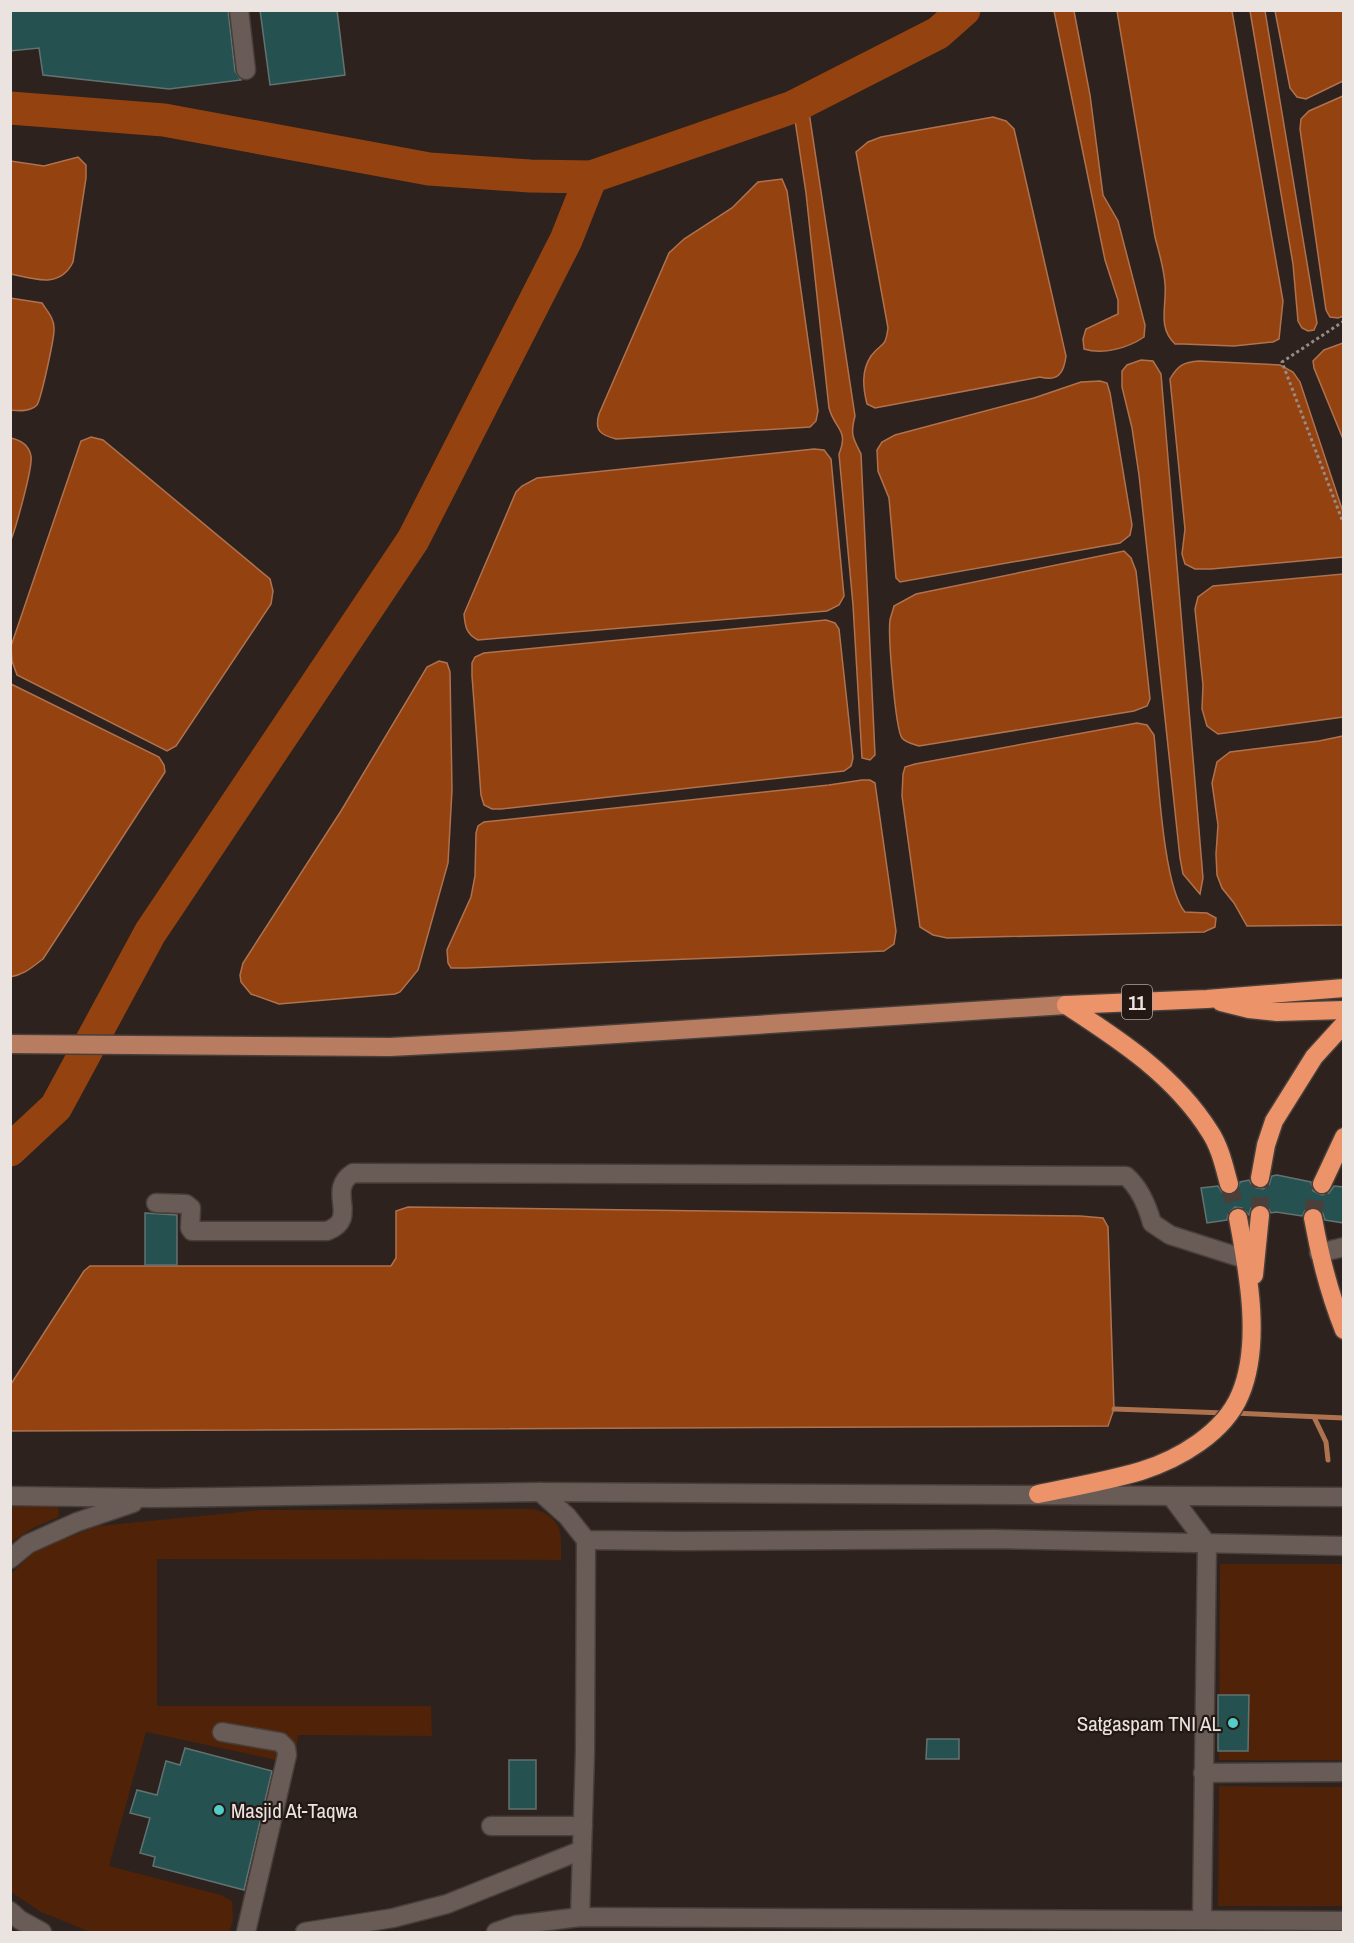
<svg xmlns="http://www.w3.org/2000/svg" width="1354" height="1943" font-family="'Archivo Narrow',sans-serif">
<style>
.green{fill:#502208}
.water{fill:#954211;stroke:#af724f;stroke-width:1.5}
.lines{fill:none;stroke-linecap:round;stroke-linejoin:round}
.stream{stroke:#af724f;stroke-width:5}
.river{stroke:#954211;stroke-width:33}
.building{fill:#255250;stroke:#627271;stroke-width:1.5}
.highway-tunnel{stroke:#4a3f3a;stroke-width:18;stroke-dasharray:18 9;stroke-linecap:butt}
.minor-casing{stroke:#483f3b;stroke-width:21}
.major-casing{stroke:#483f3b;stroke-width:21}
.highway-casing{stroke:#483f3b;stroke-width:21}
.path{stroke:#958b87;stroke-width:3;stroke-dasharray:3 3;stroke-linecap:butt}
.minor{stroke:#695c56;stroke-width:18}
.major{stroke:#b87d61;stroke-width:18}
.highway{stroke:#ec9369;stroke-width:18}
.poi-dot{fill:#54cdc8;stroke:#231814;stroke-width:2}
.labels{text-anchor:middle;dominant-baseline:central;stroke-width:4.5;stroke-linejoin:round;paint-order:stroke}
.shield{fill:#231814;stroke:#afa6a3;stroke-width:1.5}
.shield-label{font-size:20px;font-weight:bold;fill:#ebe3e0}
.poi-label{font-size:21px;fill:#ebe3e0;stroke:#231814;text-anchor:end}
</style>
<rect width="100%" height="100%" fill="#2d221d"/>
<g class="green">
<path d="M11,1507H58L59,1517L35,1527L11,1542Z"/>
<path d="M534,1509C564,1519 561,1532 561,1560L157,1559V1706H431L432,1736L298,1735L295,1764L146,1732L109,1866L221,1895L232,1901L233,1920L229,1932H90L41,1912L11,1892V1574L37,1549L98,1526L262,1510Z"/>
<path d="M1220,1564H1343V1760H1219Z"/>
<path d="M1219,1786L1343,1787V1906H1218Z"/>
</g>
<g class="water">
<path d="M1054,11H1074L1090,95L1103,195L1118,221L1145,325L1144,337C1128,348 1103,355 1084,349L1083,339L1086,329L1118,314V300L1105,260Z"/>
<path d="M1117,11H1232L1283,301L1279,339L1273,342L1234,346L1183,344H1175C1157,327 1167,306 1165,284C1164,268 1159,253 1155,237Z"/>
<path d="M1250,11H1265L1317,323L1314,330L1308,331L1302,328L1298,321L1293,264Z"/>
<path d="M1275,11H1343V81L1306,99L1297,97L1290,88Z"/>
<path d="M1343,96L1344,316L1338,318L1330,317L1326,310L1300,129L1301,119L1309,111Z"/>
<path d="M807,99L855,416C850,435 853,438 861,454L875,755L870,760L862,758L853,605L839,454C849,429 835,430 829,408L806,193L793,107Z"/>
<path d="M993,117L1006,121L1014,129L1066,356C1064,373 1058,382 1040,377L875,408L867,404C863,388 861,371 871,356C882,341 885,350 888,328L856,152L868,142L881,137Z"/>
<path d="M78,157L86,165V178L73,262C60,289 34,279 11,274V161L44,166Z"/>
<path d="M782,179L787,191L818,411L816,421L810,427L616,439C601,435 594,431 599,414L669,253L684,239L732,208L758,182Z"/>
<path d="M10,298L42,303C47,311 54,318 54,328C55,336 41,399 37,405C30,412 19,411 11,410Z"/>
<path d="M1343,343H1344L1343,439L1314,368L1313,361L1324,350Z"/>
<path d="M1141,360L1153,361L1161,374L1203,878L1200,894L1183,874L1180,858L1139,475L1132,428L1122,387V371L1127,365Z"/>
<path d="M1199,361L1280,365L1293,372L1300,382L1343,512V557L1211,569H1195L1185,564L1182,554L1185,529L1170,379C1178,365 1184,362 1199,361Z"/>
<path d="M1100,381L1107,383L1110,393L1132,525L1130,535L1120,543L900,582L896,578L889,498L878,471L877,450L882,442L895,435L1034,398L1081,382Z"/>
<path d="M91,437L103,440L270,579L273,591L271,604L176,746L167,751L17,675L12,661L11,646L81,441Z"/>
<path d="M11,438C20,440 29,445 31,456C33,467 16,527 11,540Z"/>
<path d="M814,449L824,450L831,459L844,596L839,605L827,611L478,640C466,634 465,626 464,614L516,492L522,486L537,478Z"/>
<path d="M1124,551L1131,558L1136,571L1150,699L1147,706L1134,711L919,746C913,744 906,743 902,738C895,728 888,634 890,620C891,615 893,611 894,606L916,594Z"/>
<path d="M1343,574V717L1218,734L1207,726L1202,709L1203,685L1195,609L1198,597L1213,586Z"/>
<path d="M826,620L835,623L839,629L853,758L851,766L844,771L501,809H492L484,805L481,795L472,676V663L475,657L484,653Z"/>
<path d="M439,661L447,663L450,672L452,790L448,863L418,970L400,992L395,994L279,1004L251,994L241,982L240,975L243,963L341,811L427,667Z"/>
<path d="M11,684L159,757L164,765L165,772L43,959C32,967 24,975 10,977Z"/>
<path d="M1137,723L1147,725L1154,735C1158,772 1163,887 1185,912L1207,913L1216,918L1215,927L1204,932L947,938L933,935L920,927L902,796L903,774L905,767L915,764Z"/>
<path d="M1343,736V925L1247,926L1234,903L1222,888L1217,875L1216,854L1218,825L1212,783L1217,762L1230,752L1319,741Z"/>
<path d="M862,780H870L875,783L896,931L894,944L884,951L466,968H451L448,963L447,950L471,897L475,876L476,833L478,826L484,822L829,785Z"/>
<path d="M408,1207L1080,1216L1103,1218L1108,1227L1114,1409L1108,1426L11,1431V1384L84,1271L90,1266H391L396,1258V1211Z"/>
</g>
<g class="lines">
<g class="stream">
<path d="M1114,1409L1225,1413"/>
<path d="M1234,1413L1344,1418"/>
<path d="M1314,1417L1326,1442L1328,1460"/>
</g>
<g class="river">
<path d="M10,108L164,120L429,169L530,176L591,177L793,107L938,33L964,10"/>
<path d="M10,1150L56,1107L150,933L413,540L566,240L591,177"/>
</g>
</g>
<g class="building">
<path d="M10,10H228L235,71L241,80L169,89L43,75L39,48L10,51Z"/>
<path d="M260,10H337L345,75L270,85Z"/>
<path d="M1277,1175L1311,1182L1313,1191L1322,1195L1329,1193L1334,1186L1344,1187V1223L1325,1220L1322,1211L1316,1207L1306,1209L1302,1216L1276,1212L1271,1213L1267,1206L1261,1204L1251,1208L1249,1215L1242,1208L1235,1207L1228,1214L1227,1220L1207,1223L1201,1188L1218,1186L1222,1192L1231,1195L1237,1191L1240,1182L1249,1180L1253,1187L1263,1189L1269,1185L1272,1176Z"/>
<path d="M145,1213L177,1215V1265H145Z"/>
<path d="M1218,1695H1249L1248,1751H1218Z"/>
<path d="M927,1739H959V1759H926Z"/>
<path d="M185,1748L272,1771L244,1890L153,1866L155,1857L140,1853L150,1818L130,1813L137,1790L157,1795L166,1761L180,1765Z"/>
<rect x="509" y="1760" width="27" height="49"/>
</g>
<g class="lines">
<g class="highway-tunnel">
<path d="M1229,1184L1238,1218"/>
<path d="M1260,1215V1178"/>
<path d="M1313,1218L1315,1200L1322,1184"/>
</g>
<g class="minor-casing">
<g id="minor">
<path d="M239,10L246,70"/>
<path d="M156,1203L186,1204L191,1208L190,1228L192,1231H327C361,1218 325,1191 353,1173L1126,1176C1140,1188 1147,1205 1152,1223L1170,1235L1245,1259"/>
<path d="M1319,1253L1344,1247"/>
<path d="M540,1492L567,1516L586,1540L681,1541L994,1539L1344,1546"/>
<path d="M10,1496L153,1498L540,1492L1344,1497"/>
<path d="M1171,1496L1207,1544L1202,1920"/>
<path d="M10,1559L28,1544L77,1522L133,1503"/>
<path d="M222,1732L280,1742L286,1748L287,1755L246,1932"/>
<path d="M1203,1773L1344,1772"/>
<path d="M491,1826H583"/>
<path d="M10,1911L20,1920L42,1932"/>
<path d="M580,1917L585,1752L586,1540"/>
<path d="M305,1932L393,1918L447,1904L582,1850"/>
<path d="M496,1932L516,1925L580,1917L1344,1921"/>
</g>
</g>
<g class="major-casing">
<path id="major" d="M10,1044L390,1047L507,1041L1066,1005"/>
</g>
<g class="highway-casing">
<g id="highway">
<path d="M1221,1002L1249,1009L1277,1012L1344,1010"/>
<path d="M1066,1005L1207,999L1344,988"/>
<path d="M1066,1005C1120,1040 1175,1076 1210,1132C1220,1147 1224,1166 1229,1184"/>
<path d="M1260,1178L1266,1145L1274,1121L1314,1057L1344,1024"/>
<path d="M1322,1184L1344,1137"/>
<path d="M1313,1218C1320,1257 1329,1293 1344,1330"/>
<path d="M1254,1275L1260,1215"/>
<path d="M1038,1494C1072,1487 1107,1481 1141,1471C1179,1459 1224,1433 1240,1395C1262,1344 1248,1271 1238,1218"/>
</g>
</g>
<path class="path" d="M1344,321L1282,362L1344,525"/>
<use href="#minor" class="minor"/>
<use href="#major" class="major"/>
<use href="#highway" class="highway"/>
</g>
<g class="poi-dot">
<circle cx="1233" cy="1723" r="6"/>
<circle cx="219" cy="1810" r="6"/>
</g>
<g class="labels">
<rect class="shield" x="1122" y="985" width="30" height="34" rx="4.5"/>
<g class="shield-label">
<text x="1137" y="1002">11</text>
</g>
<g class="poi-label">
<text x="1221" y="1723">Satgaspam TNI AL</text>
<text x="231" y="1810" text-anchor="start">Masjid At-Taqwa</text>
</g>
</g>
<rect width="1354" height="1943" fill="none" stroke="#ebe3e0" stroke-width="24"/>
</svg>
